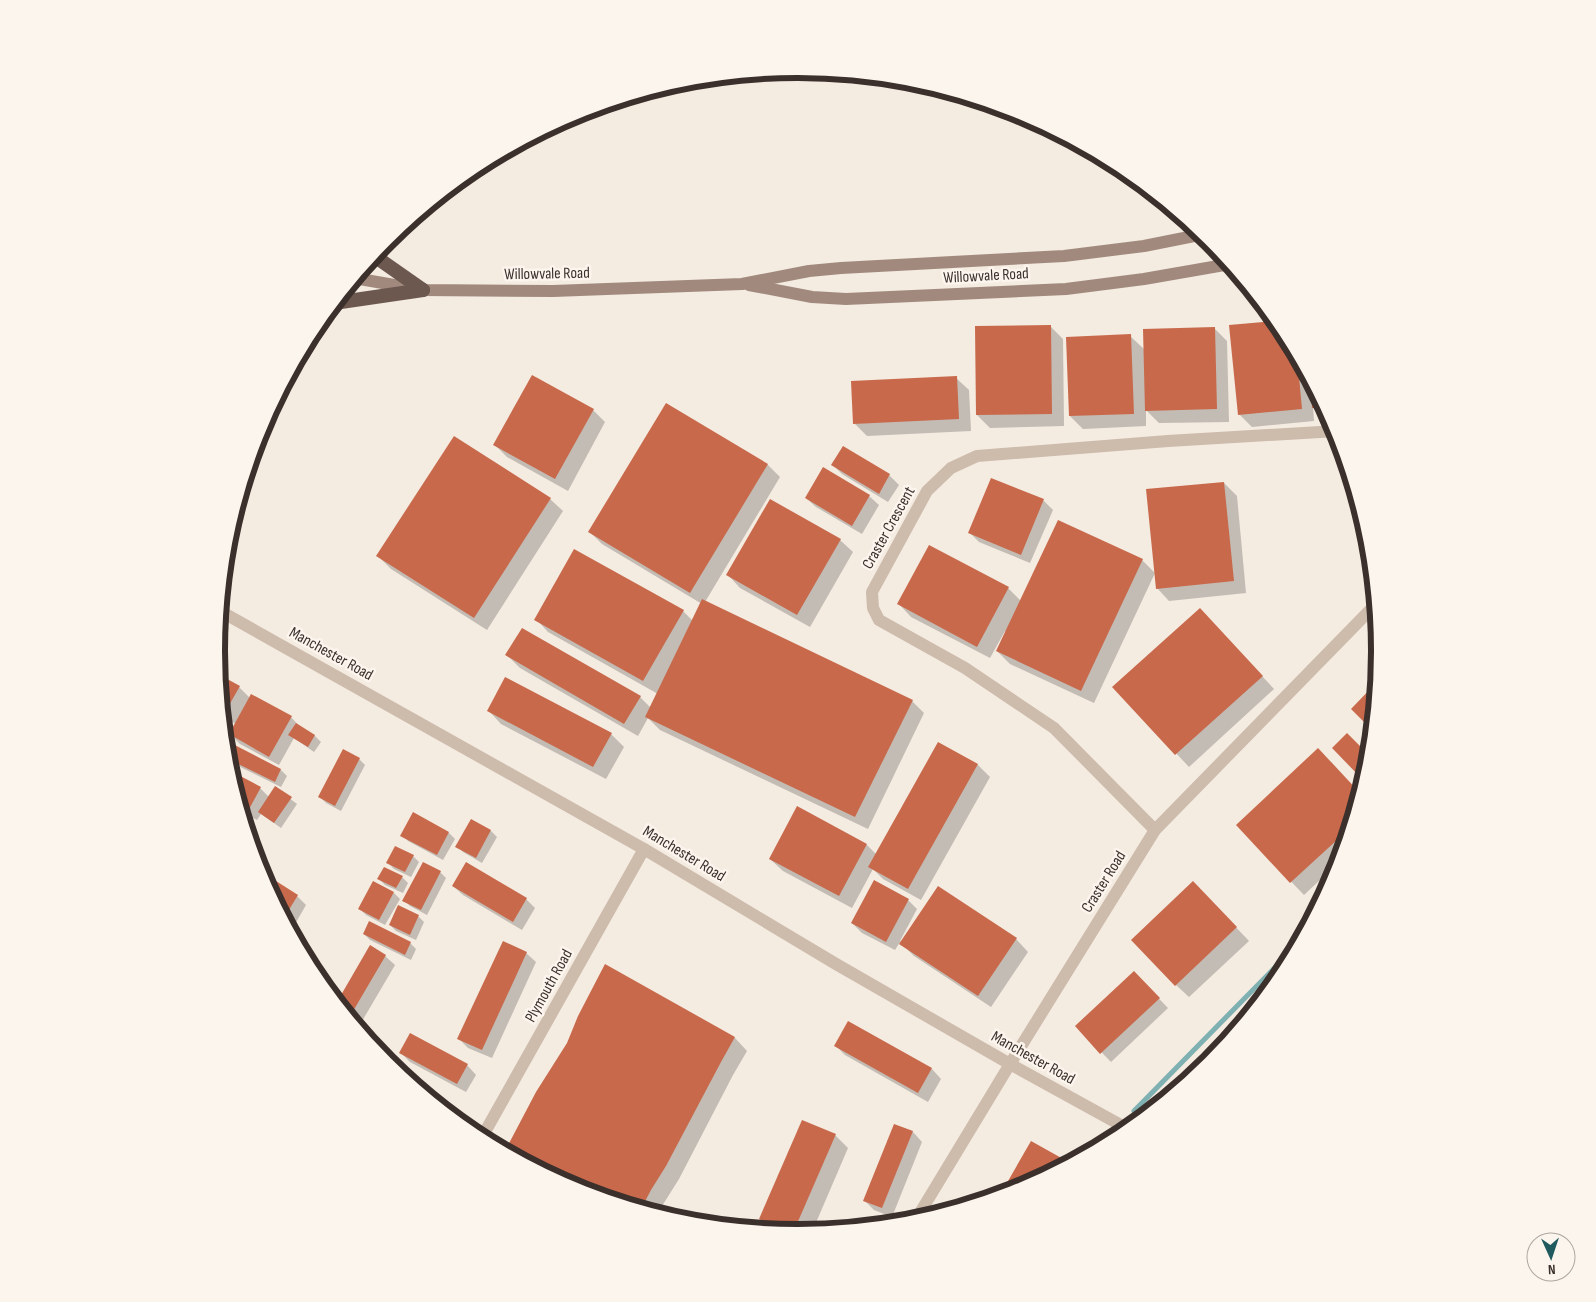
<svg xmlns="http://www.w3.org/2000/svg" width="1596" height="1302" font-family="'Sofia Sans Condensed',sans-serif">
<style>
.shadow{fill:#0003}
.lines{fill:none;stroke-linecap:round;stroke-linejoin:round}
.stream{stroke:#7fb0b2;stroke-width:5}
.building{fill:#c8694b}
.minor{stroke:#cdbbac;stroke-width:12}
.secondary{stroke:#a18a7d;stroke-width:12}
.trunk{stroke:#6c584f;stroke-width:14}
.labels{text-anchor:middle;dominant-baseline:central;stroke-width:5;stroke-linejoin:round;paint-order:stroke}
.street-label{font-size:16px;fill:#3b302b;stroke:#fbf5ee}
.rim{fill:none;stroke:#3b302b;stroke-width:6}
</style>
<rect width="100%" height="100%" fill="#f4ebe1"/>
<g class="shadow">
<path d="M1277,322L1282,328L1331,420H1326L1313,407L1314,421L1252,427L1239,414L1231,326Z"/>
<path d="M1050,326L1063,339L1064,426L990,428L977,415Z"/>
<path d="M1214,328L1227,341L1229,422L1159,423L1146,410V426L1083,429L1070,416L1130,336L1145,350Z"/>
<path d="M956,378L969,390L971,431L867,436L855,424Z"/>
<path d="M666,404L768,465L780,477L705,602L912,701L924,713L868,829L660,730L648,718L638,736L520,668L507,655L640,697L651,708L658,694L548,632L536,619L683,611L693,621L702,604L602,544L590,532Z"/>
<path d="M593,410L605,422L568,491L507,457L495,445Z"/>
<path d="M843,448L889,475L899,485L888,502L842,474L833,465Z"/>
<path d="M1224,483L1237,496L1246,593L1169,601L1157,588Z"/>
<path d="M869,496L879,505L862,534L816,507L806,498Z"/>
<path d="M550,499L563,511L487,630L391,569L378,556Z"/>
<path d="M1043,500L1053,510L1030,563L979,542L970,533Z"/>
<path d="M840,540L853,552L810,627L740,588L728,575Z"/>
<path d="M1142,560L1155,573L1094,703L1010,664L997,651L1007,632L1005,631L990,658L911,617L899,604L1008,588L1021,601Z"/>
<path d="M1212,622L1274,689L1189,767L1114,687Z"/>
<path d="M218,676L239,687L250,698L291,717L300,727L315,736L321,742L314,752L294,738L279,765L240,744L230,734L226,742L281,770L287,776L281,787L226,760L223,724L231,732L236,724L222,716Z"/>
<path d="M1377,684L1373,728L1353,709Z"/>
<path d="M489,711L611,734L624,747L606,779L501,724Z"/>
<path d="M1347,734L1370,757L1364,780L1333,748Z"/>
<path d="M939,744L978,765L990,777L921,900L883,879L873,869L852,908L783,871L770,859L867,845L877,855Z"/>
<path d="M359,759L365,765L341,811L326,803L320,797Z"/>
<path d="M1331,762L1360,794L1339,862L1304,895L1237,825Z"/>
<path d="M229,772L260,788L269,797L276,788L297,804L281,828L261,814L257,820L241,811Z"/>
<path d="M471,820L491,831L497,837L482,863L463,852L457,846Z"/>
<path d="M449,833L455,839L443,860L408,841L402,835Z"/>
<path d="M413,856L419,862L411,877L394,869L388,863Z"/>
<path d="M440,872L446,878L427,915L410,906L404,900Z"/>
<path d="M402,877L408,883L403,893L385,885L379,879Z"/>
<path d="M276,883L297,896L306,905L291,931L270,893Z"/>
<path d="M453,886L526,899L535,908L522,930L463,895Z"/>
<path d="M394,893L400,899L385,925L366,915L360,909Z"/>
<path d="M1206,896L1249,941L1189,997L1176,985Z"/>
<path d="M908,900L917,909L900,941L902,942L1016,939L1028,952L991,1007L914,956L900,942L895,950L862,933L852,923Z"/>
<path d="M418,916L424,922L416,940L396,931L390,925Z"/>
<path d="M364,934L410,943L416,949L411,960L370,940Z"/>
<path d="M370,947L385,956L395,965L358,1028L338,1003Z"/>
<path d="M526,953L536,962L492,1058L468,1048L459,1039Z"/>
<path d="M606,966L735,1038L747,1051L733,1075L679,1179L657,1214L575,1189L506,1152L568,1043Z"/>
<path d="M1134,973L1168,1008L1111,1062L1077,1027Z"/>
<path d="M849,1023L932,1069L941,1079L928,1102L845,1055L836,1046Z"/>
<path d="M401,1053L467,1065L476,1075L466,1092L410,1062Z"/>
<path d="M895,1125L913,1132L922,1142L892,1217L874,1210L864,1200Z"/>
<path d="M835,1135L848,1148L812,1232L798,1233L773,1231L761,1218Z"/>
</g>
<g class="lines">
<path class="stream" d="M1134,1111L1298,944"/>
</g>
<g class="building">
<path d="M1276,321L1282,328L1297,355L1302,409L1238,415L1229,325Z"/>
<path d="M1051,325L1052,414L976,415L975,326Z"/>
<path d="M1215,327L1217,409L1145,411L1143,329Z"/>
<path d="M1131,334L1134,414L1069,416L1066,337Z"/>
<path d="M532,375L594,409L555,479L493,445Z"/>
<path d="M957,376L959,419L853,424L851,381Z"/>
<path d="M1311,381L1325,407L1312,408Z"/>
<path d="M666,403L768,464L690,593L588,532Z"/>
<path d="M454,436L551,498L474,618L376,556Z"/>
<path d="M843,446L890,474L879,494L831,465Z"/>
<path d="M823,467L870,495L852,526L805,498Z"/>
<path d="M991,478L1044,499L1021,555L968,533Z"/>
<path d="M1224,482L1234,581L1156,589L1146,489Z"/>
<path d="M770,499L841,539L797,615L726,575Z"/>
<path d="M1058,520L1143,559L1081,691L996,651Z"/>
<path d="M929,545L1009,587L977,647L897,604Z"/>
<path d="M574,549L684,610L643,681L534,620Z"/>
<path d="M702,599L913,700L855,817L645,717Z"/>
<path d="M1200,608L1263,676L1175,755L1112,687Z"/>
<path d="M522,628L641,696L624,724L505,655Z"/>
<path d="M218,674L240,686L224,714L222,713Z"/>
<path d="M505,677L612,733L593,767L487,711Z"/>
<path d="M1377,682L1374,710L1372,730L1351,709Z"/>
<path d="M251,694L292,716L269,757L229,734Z"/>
<path d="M296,723L315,735L308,747L288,735Z"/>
<path d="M1347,733L1370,756L1364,781L1332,748Z"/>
<path d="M225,740L281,769L275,782L226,758Z"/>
<path d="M938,742L978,764L908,889L868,867Z"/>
<path d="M1318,748L1360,793L1350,828L1290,883L1236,825Z"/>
<path d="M343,749L360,758L335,806L318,797Z"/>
<path d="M229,770L261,787L248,811L240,807Z"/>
<path d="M275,786L292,797L274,823L258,812Z"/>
<path d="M797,806L867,844L839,896L769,859Z"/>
<path d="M413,812L449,832L437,855L400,836Z"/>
<path d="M471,819L491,830L476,858L455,847Z"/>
<path d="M395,846L414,855L405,872L386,863Z"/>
<path d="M423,862L441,871L421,910L402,901Z"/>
<path d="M466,862L527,898L513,922L452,886Z"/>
<path d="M384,867L403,876L396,888L377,879Z"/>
<path d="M874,880L909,899L886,942L851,923Z"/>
<path d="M276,881L298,895L284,918L270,891Z"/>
<path d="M373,881L394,892L379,920L358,909Z"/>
<path d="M1193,881L1237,927L1175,986L1131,940Z"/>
<path d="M938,886L1017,938L978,996L899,944Z"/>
<path d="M398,905L419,915L410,935L389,925Z"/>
<path d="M369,921L411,942L405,955L363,934Z"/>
<path d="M503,941L527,952L482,1050L457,1039Z"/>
<path d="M370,945L386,955L349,1018L337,1002Z"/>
<path d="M605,964L735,1037L721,1062L666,1166L651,1190L641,1209L575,1189L505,1151L536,1092L567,1043L578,1016Z"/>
<path d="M1134,971L1160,998L1100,1054L1075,1026Z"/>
<path d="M848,1021L932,1068L918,1093L834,1046Z"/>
<path d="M410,1033L468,1064L457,1084L399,1053Z"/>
<path d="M802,1120L836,1134L793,1233L759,1219Z"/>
<path d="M894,1124L913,1131L882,1208L863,1201Z"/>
<path d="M1031,1141L1065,1160L1061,1168L1021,1189L1011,1192L1004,1188Z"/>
</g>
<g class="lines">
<g class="minor">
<path d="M220,611L644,849L836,964L1010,1064L1128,1129"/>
<path d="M1155,830L1054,728L965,668L879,620L873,608L872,592L927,491L951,468L977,456L1168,441L1337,431"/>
<path d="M481,1139L644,849"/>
<path d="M915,1221L1010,1064L1155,830L1376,604"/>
</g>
<g class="secondary">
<path d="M354,278L423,290L553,291L742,284L809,271L841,268L1064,256L1144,246L1204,234"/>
<path d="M749,285L812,297L846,299L1066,289L1144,279L1230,264"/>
</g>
<g class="trunk">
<path d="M373,255L423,290"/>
<path d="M334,303L423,290"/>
</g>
</g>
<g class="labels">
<g class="street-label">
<text transform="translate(547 274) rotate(-1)">Willowvale Road</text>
<text transform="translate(986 276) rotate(-3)">Willowvale Road</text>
<text transform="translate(889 528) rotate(-61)">Craster Crescent</text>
<text transform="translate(331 654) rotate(29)">Manchester Road</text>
<text transform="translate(684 854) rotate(31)">Manchester Road</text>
<text transform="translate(1104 882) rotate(-58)">Craster Road</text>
<text transform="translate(549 986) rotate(-61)">Plymouth Road</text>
<text transform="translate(1033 1058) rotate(29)">Manchester Road</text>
</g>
</g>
<path d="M0 0H1596V1302H0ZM225 651a573 573 0 1 1 1146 0a573 573 0 1 1-1146 0Z" fill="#fbf5ee" fill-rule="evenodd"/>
<path class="rim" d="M225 651a573 573 0 1 1 1146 0a573 573 0 1 1-1146 0Z"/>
<g transform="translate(1551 1257) rotate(177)"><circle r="24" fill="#fbf5ee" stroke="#aea6a0"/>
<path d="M0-4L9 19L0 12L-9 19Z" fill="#1f5a5e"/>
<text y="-8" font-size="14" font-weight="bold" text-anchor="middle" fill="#3b302b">N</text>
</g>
</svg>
